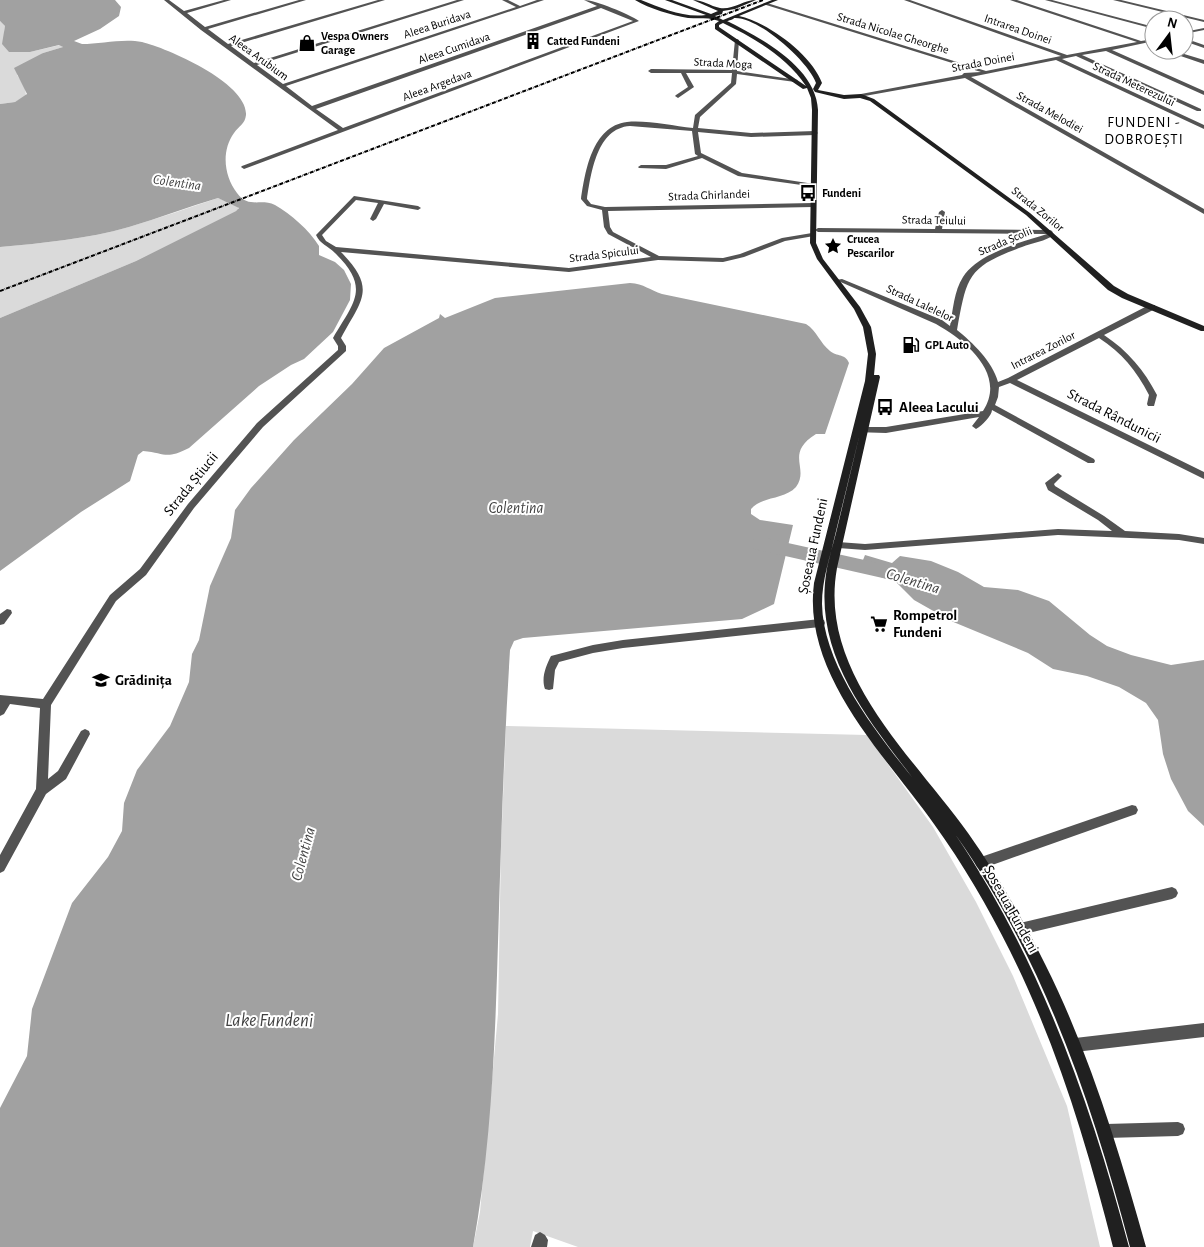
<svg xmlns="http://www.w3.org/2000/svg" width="1204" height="1247" font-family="'Alegreya Sans',sans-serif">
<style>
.green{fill:#dadada}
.water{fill:#a1a1a1}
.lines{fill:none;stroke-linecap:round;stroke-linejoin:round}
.river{fill:#a1a1a1;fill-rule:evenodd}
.street{fill:#535353;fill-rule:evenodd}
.secondary{fill:#202020;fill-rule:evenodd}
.rail{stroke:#000;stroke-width:2;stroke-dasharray:4 1 0.5 1;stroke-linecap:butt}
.labels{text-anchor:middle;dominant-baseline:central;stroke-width:4;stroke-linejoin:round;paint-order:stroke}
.far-street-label{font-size:12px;fill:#000;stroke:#fff}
.far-poi-label{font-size:12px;font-weight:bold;fill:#000;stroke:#fff;text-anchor:start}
.far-water-label{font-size:14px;font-style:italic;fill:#424242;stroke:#fff}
.far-quarter-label{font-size:15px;letter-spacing:1px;fill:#000;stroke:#fff}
.poi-label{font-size:15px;font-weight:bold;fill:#000;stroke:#fff;text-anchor:start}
.street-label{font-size:15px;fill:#000;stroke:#fff}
.water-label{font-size:16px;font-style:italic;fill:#424242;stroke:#fff}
.near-water-label{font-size:19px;font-style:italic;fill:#424242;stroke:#fff}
</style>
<rect width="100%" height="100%" fill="#fff"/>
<g class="green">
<path d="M0,21L5,26L4,34L30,52L60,45L63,47L43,53L17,75L25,87L26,96L15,102L0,104Z"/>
<path d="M218,198L238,206V210L136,261L0,318V247C43,243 87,239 129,227C159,218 188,208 218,198Z"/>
<path d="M506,726L867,735L933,827L976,902L1013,976L1067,1106L1100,1247H578L533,1231L530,1247H473L480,1212L498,1014L501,846Z"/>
</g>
<g class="water">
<path d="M0,0H115L121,7L119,16L100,29L74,41L82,44C100,44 124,38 142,42C167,48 248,83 246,115C245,124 239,126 234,133C221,151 224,176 237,193C248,209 261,198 275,205C291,214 309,230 319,246V255L335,262L344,270L351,284L350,300L333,332L304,359L291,365L259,386L189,448C165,460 166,453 143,451L138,455L130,481L81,512L0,571V318L136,261L236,211L239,208L218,198C188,207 159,218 129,227C87,239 43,243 0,247V104L15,102L27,94L14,68L43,53L63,47L59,45L30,52H9L2,44L5,26L0,21Z"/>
<path d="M630,283C644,284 650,290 662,294L806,324C817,331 820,343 830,351C837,357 845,353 849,363L825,434H816C784,454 810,468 796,487C784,500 762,496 751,509V514L760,520L793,525L774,604L742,619L523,638L514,641L510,650C506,715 503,781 501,846C496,980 497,1115 473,1247H0V1108L27,1056L32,1009L72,903L108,857L122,831L124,803L137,770L170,726L189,682L192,654L199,640L210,586L231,538L235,510L251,488L294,440L352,384L384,348L439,318L440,314L445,318L495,298Z"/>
<path d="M865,555L892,563L900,556L931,561L958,572L984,587L1018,590L1049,601L1090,635L1107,646L1131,655L1171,665L1204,660V826L1188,811L1171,779L1163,754L1158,720L1146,703L1119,687L1087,676L1053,669L1028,653L951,621L914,600L896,582L859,570Z"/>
</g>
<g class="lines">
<path class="river" d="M761,537L887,565L894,567L897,572L894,577L887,579L754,549L752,544L754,539Z"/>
<g class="street">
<path d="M164,0H169L184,11L224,0H231L187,13L205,27L299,0H306L208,29L228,44L378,0H385L231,46L254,63L457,0H464L257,65L283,84L516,7L502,0H508L520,6L537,0H544L286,86L312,106L597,6L584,0C595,0 629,14 639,21L244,169L241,167L242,166L338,130L201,30ZM601,8L633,21L343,128L316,109Z"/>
<path d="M904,0H910L1067,55L1137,42L1010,0H1017L1141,41L1154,39V41L1112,50L1204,91V95L1106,51L1082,55L1201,109V111H1197L1076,56L1062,59L1204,125V129L1056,60L971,77L1204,209V214L965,78L859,97L858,96L861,94L962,75L964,73L981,72L763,4L767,3L986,71L1061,56Z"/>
<path d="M1045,0H1052L1154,27V29Z"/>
<path d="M1113,0H1121L1204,20V22Z"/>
<path d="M1204,28V30L1184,34V32Z"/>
<path d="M1184,38L1204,45V48L1184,41Z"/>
<path d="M737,39L739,40L737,71L798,80L795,82L737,74L736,84L700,117L698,128L751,133L815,131L818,133L815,135L751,137L698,132L701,153L742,173L814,184L816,185V187L738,176L702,158L666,169L639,168L638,167L641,165H666L698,156L695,154L692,131L630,126C597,128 591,173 587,199L591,204L605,207L813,203L816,205L813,207L608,211L610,227L613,232L659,256L723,258L740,254L782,238L812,233L814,234V236L785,241L744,257L723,262L658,260L569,272L341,252C377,289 362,299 341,338L346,346V351L263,427L194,508L146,575L116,601L51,705L48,779L58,771L81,731L85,729L89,731L90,734L66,779L46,794L4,871L0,873V855L36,789L40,708L10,704L4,714L0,716V695L43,699L110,595L140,569L188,504L257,423L338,350V346L333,338C354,302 371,288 335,253C328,246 320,244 316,235L317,234L354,196L418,206L421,208L418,210L384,204L376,219L373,221L370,219L378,203L356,200L322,235L326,241L336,247L569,268L651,257L608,234L604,227L602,210L587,206L581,199C585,172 592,126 627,122C647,120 672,126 693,128L695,115L731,83L732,73H686L694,87L678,98L675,96L676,95L688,87L681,73H651L648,71L651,69L732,70L735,40Z"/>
<path d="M1163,50H1171L1204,60V64Z"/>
<path d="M942,210L945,212L942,229L1050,230L1052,231L1054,235C1046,241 1032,243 1022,247C967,267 967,276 957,330C973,343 992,361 998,382L1008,378L1149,305H1155V309L1104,335C1128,351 1144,370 1157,395L1154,406H1148L1147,404L1149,395C1136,370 1122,353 1099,338L1017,380L1204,472V479L1010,383L999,387L998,397L995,405L1094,459L1095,461L1094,463H1088L992,410C992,415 982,426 976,429L972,426L979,417L886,433L854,432L853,430L857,427H886L983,411C1007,374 966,341 936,324L836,280L842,279L942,320L950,326C953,310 954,291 963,277C978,253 1022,242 1047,234L818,232L815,230L818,228L935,229L939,212Z"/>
<path d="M1058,473L1062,476L1054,484L1055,486L1104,516L1125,531L1179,534L1204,538V544L1179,540L1058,535L865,550L838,548L833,545L838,542L865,544L1058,529L1112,531L1098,520L1048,490L1045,483Z"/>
<path d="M7,609L11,610L12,613L4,624L0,625V614Z"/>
<path d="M820,619L824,620L825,623L824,626L820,627L623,648L593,653L559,662L555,670L553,689L549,690L545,689C541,678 546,666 551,656L593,645L623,640Z"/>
<path d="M1132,805L1136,806L1138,810L1136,814L981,869L977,867L975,863L977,859L981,857Z"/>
<path d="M1172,887L1176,889L1178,893L1176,897L1172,899L1020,935L1016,933L1014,929L1016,925L1020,923Z"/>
<path d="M1204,1023V1037L1075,1052L1070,1050L1068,1045L1070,1040L1075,1038Z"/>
<path d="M1178,1122L1183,1124L1185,1129L1183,1134L1178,1136L1106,1138L1101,1136L1099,1131L1101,1126L1106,1124Z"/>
<path d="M540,1232L545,1235L548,1240L547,1247H531L535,1235Z"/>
</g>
<path class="secondary" d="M635,0H641C662,8 683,18 706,15L665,0H672L711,14L718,11L693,0C703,0 710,6 720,8C732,10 744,0 756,0L735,9L723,11L722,14L715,16L723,20L772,0H778L739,16C768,22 812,55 822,83L818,90L844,95L861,94L874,99L1030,213L1114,286L1128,294L1204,326V331H1201L1122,298L1108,290L1026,215L870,101L860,98L844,99L815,92L813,89L816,83C809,62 758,16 734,18C734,19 728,21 727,21C761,38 816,67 818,110L816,243L823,259L860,307L871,327L876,354L874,375H879L880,377L837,568C818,672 912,755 968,833C997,874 1022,918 1045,964C1090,1054 1119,1151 1146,1247H1130C1092,1102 1043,958 955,834C1040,960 1090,1101 1129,1247H1113C1087,1145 1057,1045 1010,951C988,907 963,864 934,824C886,756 802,675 814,583L865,381L868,354L863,327L854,309L817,259L810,243L812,110L811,98L807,88L803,89L715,29V24L719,21C708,17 699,19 688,18C671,15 650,9 635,0ZM723,23C754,38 786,56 806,86L719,27V25ZM860,433L827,568C812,651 865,716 912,777C875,731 823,665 822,604C822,580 830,556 836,533C844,500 852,466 860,433Z"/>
<path class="rail" d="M0,291L763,0"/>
</g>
<defs>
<g id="building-bare" transform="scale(1.35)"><path d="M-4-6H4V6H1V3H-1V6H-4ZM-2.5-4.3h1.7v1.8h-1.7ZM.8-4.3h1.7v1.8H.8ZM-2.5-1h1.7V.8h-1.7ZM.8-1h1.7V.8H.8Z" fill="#000" stroke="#fff" stroke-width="2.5" paint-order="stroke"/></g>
<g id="shop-bare" transform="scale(1.35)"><path d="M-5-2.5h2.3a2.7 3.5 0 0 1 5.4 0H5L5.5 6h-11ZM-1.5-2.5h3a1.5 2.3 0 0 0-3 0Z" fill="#000" stroke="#fff" stroke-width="2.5" paint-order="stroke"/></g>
<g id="bus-bare" transform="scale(1.35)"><path d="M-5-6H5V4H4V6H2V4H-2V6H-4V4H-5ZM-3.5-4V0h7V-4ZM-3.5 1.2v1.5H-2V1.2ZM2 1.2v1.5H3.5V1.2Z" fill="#000" stroke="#fff" stroke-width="2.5" paint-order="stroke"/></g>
<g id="sight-bare" transform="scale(1.35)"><path d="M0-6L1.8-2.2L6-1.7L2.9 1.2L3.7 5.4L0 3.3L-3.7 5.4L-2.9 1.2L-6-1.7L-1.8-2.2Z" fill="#000" stroke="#fff" stroke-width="2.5" paint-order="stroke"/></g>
<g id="fuel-bare" transform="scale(1.35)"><path d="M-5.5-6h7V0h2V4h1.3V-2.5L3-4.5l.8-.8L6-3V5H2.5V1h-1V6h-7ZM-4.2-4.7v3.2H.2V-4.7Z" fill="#000" stroke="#fff" stroke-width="2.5" paint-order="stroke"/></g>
<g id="supermarket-bare" transform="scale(1.35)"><path d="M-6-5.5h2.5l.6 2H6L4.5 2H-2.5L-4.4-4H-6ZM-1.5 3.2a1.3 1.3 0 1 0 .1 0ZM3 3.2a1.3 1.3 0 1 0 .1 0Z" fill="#000" stroke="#fff" stroke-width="2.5" paint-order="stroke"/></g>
<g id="school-bare" transform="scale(1.35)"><path d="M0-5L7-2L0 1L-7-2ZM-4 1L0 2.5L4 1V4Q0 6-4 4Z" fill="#000" stroke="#fff" stroke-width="2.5" paint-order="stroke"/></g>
</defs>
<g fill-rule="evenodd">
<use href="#building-bare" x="533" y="41"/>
<use href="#shop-bare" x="307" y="43"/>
<use href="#bus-bare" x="808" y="193"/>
<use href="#sight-bare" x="833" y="246"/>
<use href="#fuel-bare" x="911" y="345"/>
<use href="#bus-bare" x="885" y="407"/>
<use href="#supermarket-bare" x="879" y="624"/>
<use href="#school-bare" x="101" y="680"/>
</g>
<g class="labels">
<g class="far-street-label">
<text transform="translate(437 24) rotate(-18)">Aleea Buridava</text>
<text transform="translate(1018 29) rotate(19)">Intrarea Doinei</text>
<text transform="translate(893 33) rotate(17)">Strada Nicolae Gheorghe</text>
<text transform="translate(454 48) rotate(-19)">Aleea Cumidava</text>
<text transform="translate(259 57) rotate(36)">Aleea Arubium</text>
<text transform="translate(983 62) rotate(-11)">Strada Doinei</text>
<text transform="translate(723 63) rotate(3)">Strada Moga</text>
<text transform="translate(1134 84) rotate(25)">Strada Meterezului</text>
<text transform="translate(437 85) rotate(-20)">Aleea Argedava</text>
<text transform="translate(1050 112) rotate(29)">Strada Melodiei</text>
<text transform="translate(709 195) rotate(-2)">Strada Ghirlandei</text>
<text transform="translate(1038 209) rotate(39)">Strada Zorilor</text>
<text transform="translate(934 220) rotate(1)">Strada Teiului</text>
<text transform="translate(1005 241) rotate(-23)">Strada Școlii</text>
<text transform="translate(604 254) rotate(-7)">Strada Spicului</text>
<text transform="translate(920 303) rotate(25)">Strada Lalelelor</text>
<text transform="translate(1043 350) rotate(-27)">Intrarea Zorilor</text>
</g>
<g class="far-poi-label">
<text x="321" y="36">Vespa Owners<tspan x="321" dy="14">Garage</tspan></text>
<text x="547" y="41">Catted Fundeni</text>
<text x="822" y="193">Fundeni</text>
<text x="847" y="239">Crucea<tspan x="847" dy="14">Pescarilor</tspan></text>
<text x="925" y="345">GPL Auto</text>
</g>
<g class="far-water-label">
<text transform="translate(177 183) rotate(8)">Colentina</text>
</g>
<g class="far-quarter-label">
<text x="1144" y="122">FUNDENI -<tspan x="1144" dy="17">DOBROEȘTI</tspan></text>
</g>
<g class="poi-label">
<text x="899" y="407">Aleea Lacului</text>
<text x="893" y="615">Rompetrol<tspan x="893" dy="17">Fundeni</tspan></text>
<text x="115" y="680">Grădinița</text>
</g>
<g class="street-label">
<text transform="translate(1114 416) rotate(27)">Strada Rândunicii</text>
<text transform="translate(191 484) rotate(-51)">Strada Știucii</text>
<text transform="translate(813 546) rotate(-78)">Șoseaua Fundeni</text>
<text transform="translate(1011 909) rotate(61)">Șoseaua Fundeni</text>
</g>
<g class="water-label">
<text x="516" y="508">Colentina</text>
<text transform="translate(913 581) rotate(17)">Colentina</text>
<text transform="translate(303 854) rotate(-75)">Colentina</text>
</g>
<g class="near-water-label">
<text x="269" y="1020">Lake Fundeni</text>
</g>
</g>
<g transform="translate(1169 35) rotate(15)"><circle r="24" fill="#ffffff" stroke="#999999"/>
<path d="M0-4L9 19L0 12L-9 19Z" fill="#000000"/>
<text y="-8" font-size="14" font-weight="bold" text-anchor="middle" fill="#000000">N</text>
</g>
</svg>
